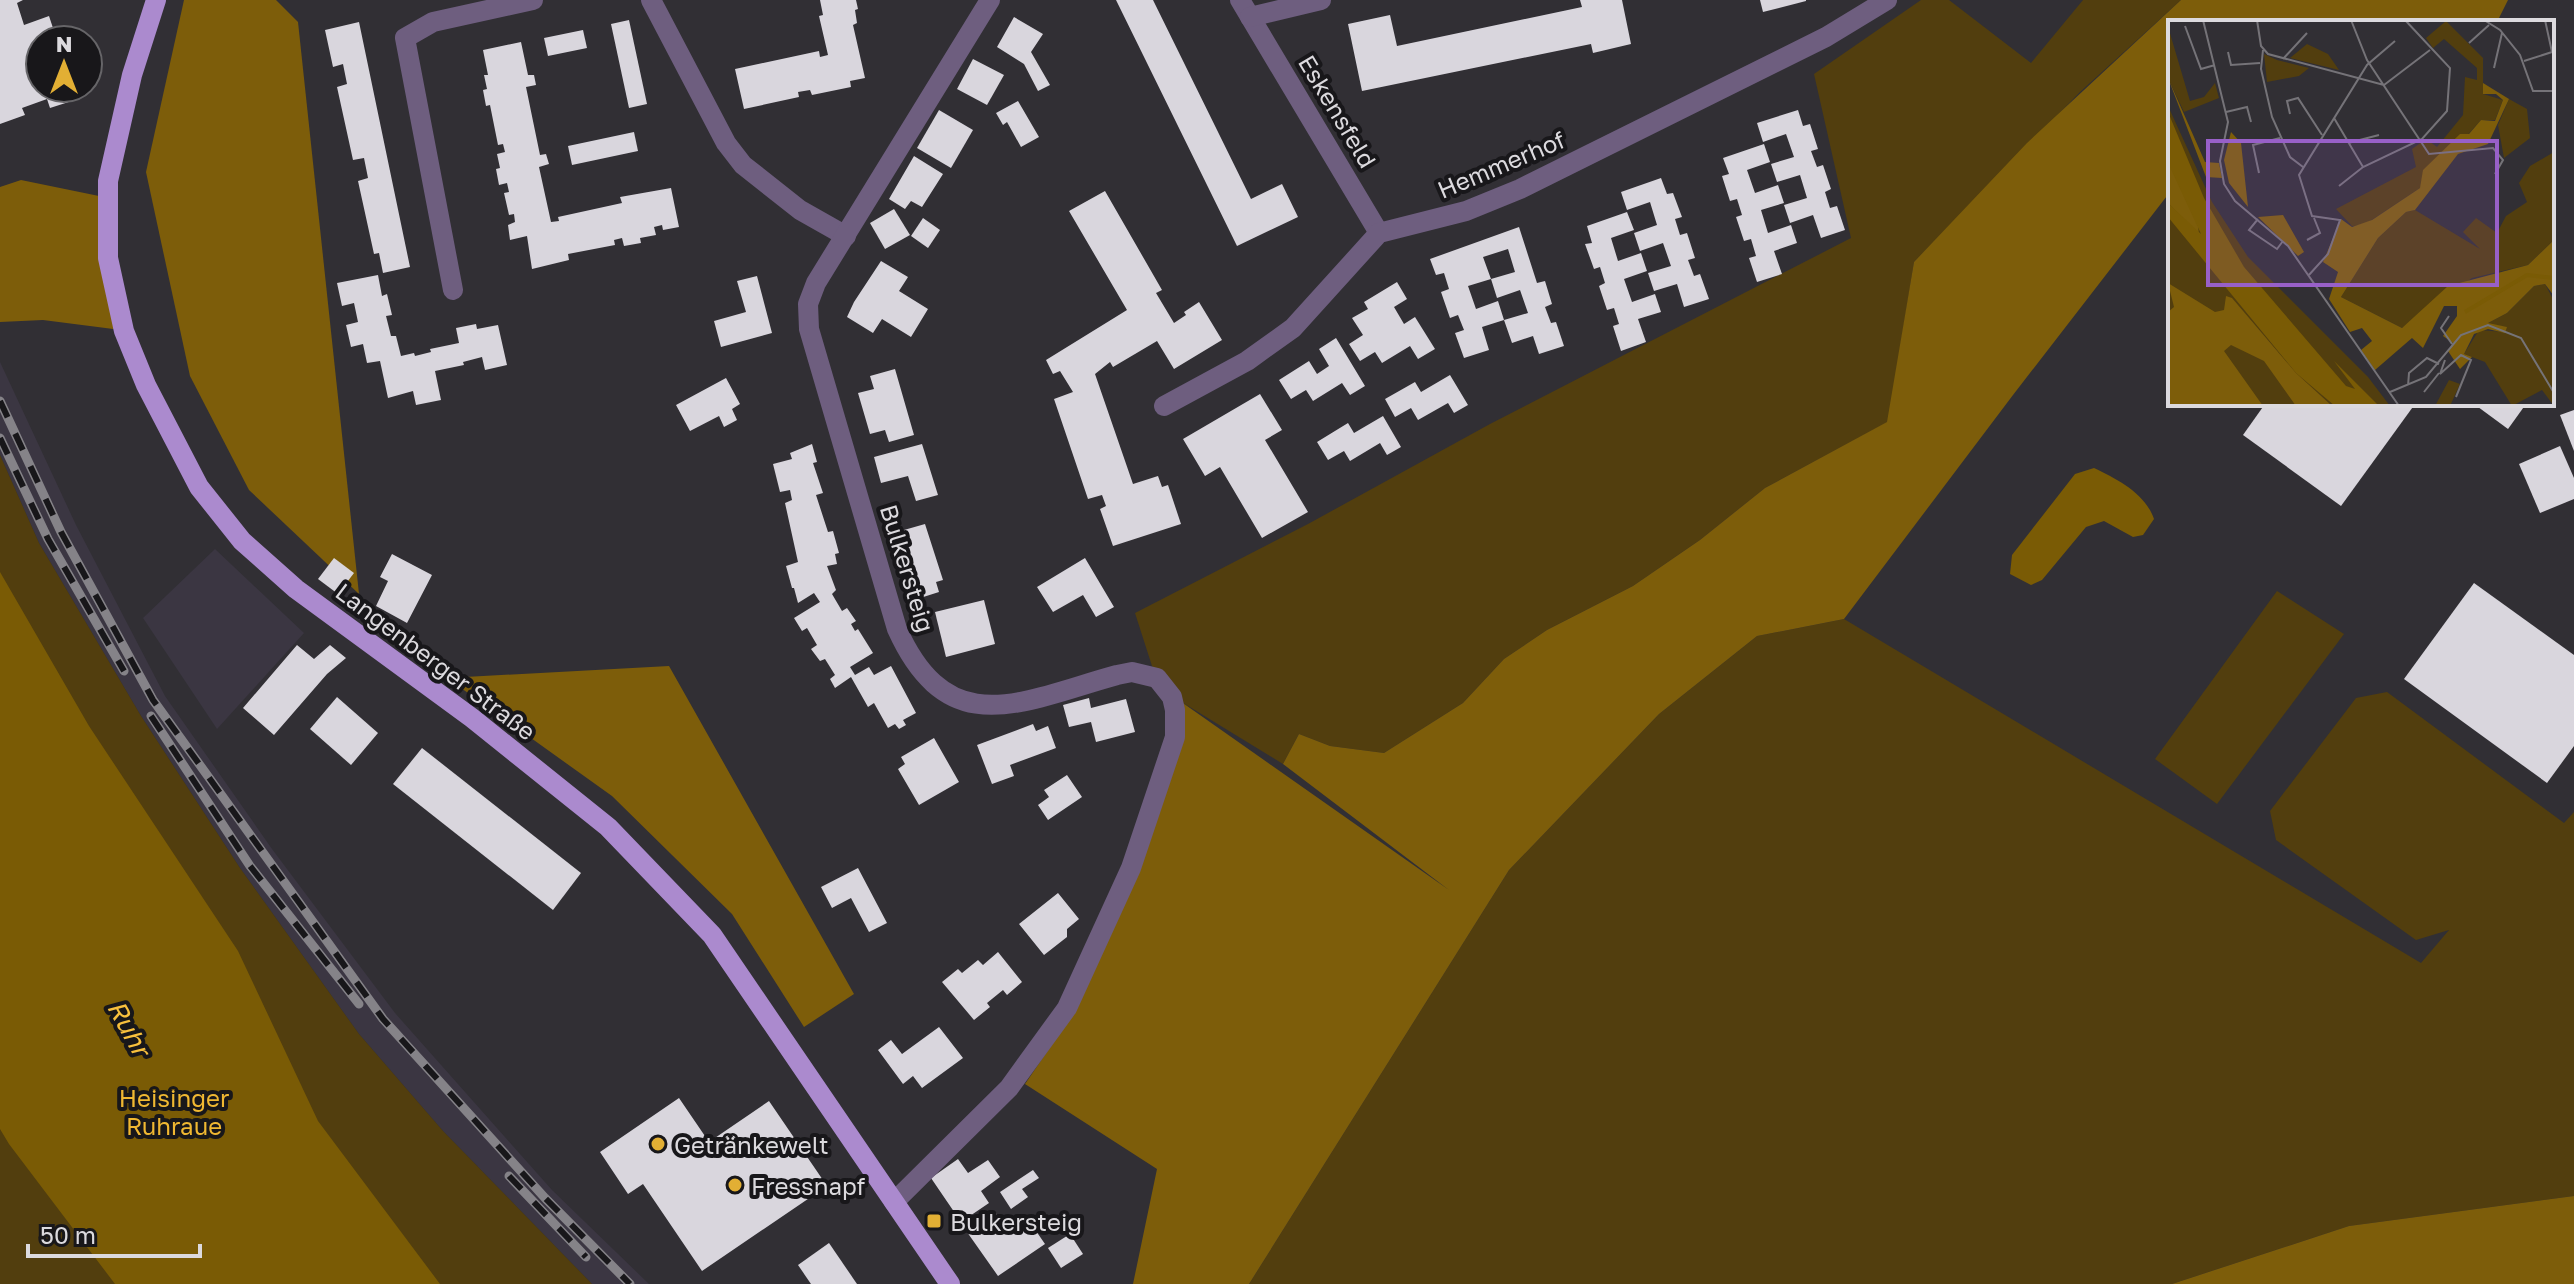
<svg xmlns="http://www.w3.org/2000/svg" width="2574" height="1284" font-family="'Golos Text',sans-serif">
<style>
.built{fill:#3b3642}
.green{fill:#523e0e}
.forest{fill:#7d5d0a}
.water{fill:#7a5b05}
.building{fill:#d9d6dd}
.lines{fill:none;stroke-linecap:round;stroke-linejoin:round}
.minor{stroke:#6e5e7f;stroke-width:20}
.major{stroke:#ab8ace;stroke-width:20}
.rail-casing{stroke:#858388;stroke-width:9}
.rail{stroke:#18171a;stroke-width:6;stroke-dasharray:18;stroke-linecap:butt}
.poi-dot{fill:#e2af34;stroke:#18171a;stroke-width:3}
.labels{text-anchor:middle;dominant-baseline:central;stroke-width:8;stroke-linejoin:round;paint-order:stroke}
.street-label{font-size:24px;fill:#dcdade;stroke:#18171a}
.park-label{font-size:24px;fill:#f0b832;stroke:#18171a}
.poi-label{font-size:24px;fill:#dcdade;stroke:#18171a;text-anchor:start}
.water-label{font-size:26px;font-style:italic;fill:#f8c03d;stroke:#18171a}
.inset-river{fill:none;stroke:#7a5b05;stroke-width:4}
.inset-road{fill:none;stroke:#757378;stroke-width:2}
.view{fill:#9860c8;fill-opacity:0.15;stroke:#9860c8;stroke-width:4}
.inset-edge{fill:none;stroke:#dcdade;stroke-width:4}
</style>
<rect width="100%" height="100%" fill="#312f34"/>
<g class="built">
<path d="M0,362L76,525L165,696L272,849L395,1013L552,1190L649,1284H592L443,1131L359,1034L240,868L141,716L39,543L0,455Z"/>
<path d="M215,549L304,633L217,729L143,618Z"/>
</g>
<g class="green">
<path d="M1921,0H1949L2031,63L2083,0H2181L2080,92L1914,262L1888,422L1765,488L1700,540L1633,586L1547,630L1504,659L1463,703L1384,753L1330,746L1299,734L1283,764L1180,701L1152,666L1135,613L1308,524L1490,424L1851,238L1814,74Z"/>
<path d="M0,455L39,543L141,716L240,868L359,1034L443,1131L592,1284H0Z"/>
<path d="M2277,591L2344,634L2217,804L2155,759Z"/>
<path d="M1844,619L2421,963L2449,930L2416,940L2276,840L2270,811L2356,698L2387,692L2564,823L2574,812V1196L2349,1226L2172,1284H1249L1509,870L1659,714L1757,636Z"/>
</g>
<g class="forest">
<path d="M184,0H276L298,22L359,594L249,490L190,376L146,172Z"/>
<path d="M2181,0H2508L2497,22H2170V192L2013,395L1844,619L1757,636L1659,714L1509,870L1249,1284H1133L1157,1169L1025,1084L1072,1015L1180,701L1449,890L1283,764L1299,734L1330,746L1384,753L1463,703L1504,659L1547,630L1633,586L1700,540L1765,488L1887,422L1914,262L2027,143Z"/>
<path d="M21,180L99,196L121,330L43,320L0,322V187Z"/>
<path d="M669,666L854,994L804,1027L732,914L612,796L447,678Z"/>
<path d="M2574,1196V1284H2172L2349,1226Z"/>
</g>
<g class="water">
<path d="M2094,468C2117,479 2145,493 2154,519L2143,535L2133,537L2104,521L2086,527L2042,580L2031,585L2010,574L2012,555L2075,474Z"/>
<path d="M0,572L89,726L238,951L318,1121L440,1284H115L9,1144L0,1129Z"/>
</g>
<g class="building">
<path d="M0,0H23L17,3L24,25L49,16L57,40H40V88H74L78,99L50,108L47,99L22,108L25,115L0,124Z"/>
<path d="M820,0H856L858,9L855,10L857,23L853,25L865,78L850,81L851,87L812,95L810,90L798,92L799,97L744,109L735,69L819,51L820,57L828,55L819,16L823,15Z"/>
<path d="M1116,0H1153L1251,199L1282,184L1298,217L1237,246Z"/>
<path d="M1580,0H1622L1631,44L1593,53L1591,44L1362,91L1348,24L1390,15L1397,46L1582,7Z"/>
<path d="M1760,0H1806V1L1763,12Z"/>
<path d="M1014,17L1043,34L1031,52L1050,85L1038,91L1024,64L997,47Z"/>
<path d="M629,20L647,104L629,108L611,24Z"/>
<path d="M359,22L410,267L383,273L379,253L374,254L358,181L368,178L364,158L353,160L337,87L347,84L343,64L333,67L325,30Z"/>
<path d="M583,30L587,48L548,56L544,38Z"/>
<path d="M521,42L528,75H534L536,85L526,87L540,155L546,154L549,164L539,167L551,222L559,221L558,217L622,203L620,197L671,188L679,227L663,230L662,225L654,227L656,235L640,238L641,243L624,246L622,238L614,240L615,245L568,254L569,260L532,269L527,236L510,240L508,225L515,222L514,214L509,215L504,193L509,192L507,183L499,185L496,169L500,168L497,154L505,152L503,144L498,145L490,105L486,106L483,90L487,89L484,75H488L483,50Z"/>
<path d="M973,59L1004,75L987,105L957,89Z"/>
<path d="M1018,101L1039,137L1021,147L1007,122L1003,125L996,113Z"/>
<path d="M939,110L973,130L951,168L917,148Z"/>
<path d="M1798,110L1803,126L1810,124L1818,149L1811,151L1817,167L1823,165L1831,189L1825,192L1830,208L1837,206L1845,230L1821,238L1813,215L1790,223L1784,205L1807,198L1800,175L1777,182L1771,164L1794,157L1786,134L1763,142L1757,123Z"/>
<path d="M634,132L638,151L572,165L568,146Z"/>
<path d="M1764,144L1770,162L1747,170L1755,193L1778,185L1784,203L1761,210L1768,233L1791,225L1797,243L1774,251L1782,274L1757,282L1749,258L1756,256L1751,239L1744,241L1736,217L1742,215L1737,199L1730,201L1722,176L1729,174L1723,158Z"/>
<path d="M914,156L943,174L922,207L911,201L905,209L889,199Z"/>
<path d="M1661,178L1667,194L1673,193L1682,217L1675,219L1680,235L1687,233L1695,258L1688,260L1694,276L1700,274L1709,299L1684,307L1677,284L1654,291L1648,273L1671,266L1663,243L1640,251L1634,233L1657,225L1650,202L1627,210L1621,192Z"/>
<path d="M1105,191L1162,290L1156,293L1174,323L1186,315L1184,312L1199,302L1222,340L1174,369L1157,341L1113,367L1110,362L1095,374L1133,484L1158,476L1162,487L1168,485L1181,524L1113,546L1100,509L1106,506L1102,495L1088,499L1054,399L1073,392L1060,371L1053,374L1046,360L1127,310L1069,211Z"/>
<path d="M894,209L910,235L885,249L870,223Z"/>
<path d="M1627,212L1634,230L1611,238L1618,261L1641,253L1647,271L1624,279L1632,302L1655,294L1661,312L1638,319L1646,342L1621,351L1613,326L1619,324L1614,308L1607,310L1599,286L1605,283L1600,267L1594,269L1585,244L1592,243L1587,226Z"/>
<path d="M923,218L940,230L928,248L911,236Z"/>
<path d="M1519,227L1537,283L1545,281L1552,304L1545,307L1551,323L1556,322L1564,346L1539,354L1533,336L1512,343L1504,320L1528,313L1520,290L1497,298L1491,279L1515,272L1508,249L1483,257L1491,279L1468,286L1476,309L1498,301L1504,320L1482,327L1489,350L1464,358L1455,333L1464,330L1458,315L1450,318L1441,292L1449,289L1444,273L1436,275L1430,259Z"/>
<path d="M881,261L908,277L899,291L928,309L911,337L882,319L873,333L847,317L854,302Z"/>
<path d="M378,275L382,296L387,294L392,315L386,316L391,336H396L401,356L414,353L415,356L431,352L430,349L459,343L456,328L476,324L477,329L498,325L507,365L485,370L482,357L463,362L464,365L435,371L441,400L416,405L413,391L388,398L380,361L367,363L363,344L351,347L346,325L358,322L354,303L342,306L337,283Z"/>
<path d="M757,276L772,333L721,347L714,321L746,312L737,281Z"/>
<path d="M1397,282L1407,299L1394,307L1404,324L1415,317L1435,349L1418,359L1410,346L1382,363L1375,352L1360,361L1349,344L1363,335L1352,318L1368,309L1364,302Z"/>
<path d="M1336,338L1365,386L1350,395L1342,383L1313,401L1306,390L1291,399L1279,380L1309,361L1317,374L1329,366L1319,349Z"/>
<path d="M895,369L914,435L889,442L885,430L870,434L858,393L874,389L870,376Z"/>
<path d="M1450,375L1468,405L1454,413L1448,403L1418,420L1411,408L1395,417L1385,399L1415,382L1421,392Z"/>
<path d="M726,378L740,404L732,409L737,420L724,427L719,416L690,431L676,405Z"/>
<path d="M1260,394L1282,430L1265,440L1308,512L1262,538L1220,467L1205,476L1183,439Z"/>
<path d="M2265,404H2415L2341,506L2243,435Z"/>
<path d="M2474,404H2526L2508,429Z"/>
<path d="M2574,410V451L2560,415Z"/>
<path d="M1383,416L1401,447L1387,455L1380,443L1350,461L1344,451L1328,460L1317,442L1348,423L1354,433Z"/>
<path d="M812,444L817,462L813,463L823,493L816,495L828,532L833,531L839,553L835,554L837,564L827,566L836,590L832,594L842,611L847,608L856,621L851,624L855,631L858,629L873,653L850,667L855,675L869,667L874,675L891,666L916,713L903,720L906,725L899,729L895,724L888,728L874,703L868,707L851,677L835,688L830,679L835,675L825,659L820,661L811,649L817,645L807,628L802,631L794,618L820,602L814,593L798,603L794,588H792L786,566L798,562L785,503L792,500L790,490L780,492L773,464L792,459L790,453Z"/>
<path d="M922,444L938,495L916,501L908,476L881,483L874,457Z"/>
<path d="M2560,446L2574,478V499L2540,513L2519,464Z"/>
<path d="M925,524L943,580L936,582L939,592L917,599L897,532Z"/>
<path d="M392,554L432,575L407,623L376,606L388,581L380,577Z"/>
<path d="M334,558L354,573L338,594L318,579Z"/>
<path d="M1085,558L1114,607L1096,617L1083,595L1053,612L1037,587Z"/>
<path d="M2474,583L2574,655V746L2547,783L2404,679Z"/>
<path d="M984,600L995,644L946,657L935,612Z"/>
<path d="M297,645L314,659L330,645L346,658L327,674L274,735L243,708Z"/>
<path d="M337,697L378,733L351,765L310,729Z"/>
<path d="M1089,698L1091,708L1126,699L1135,732L1096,742L1091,722L1069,727L1063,705Z"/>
<path d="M1033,724L1036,731L1048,726L1056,748L1010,765L1014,776L992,784L977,745Z"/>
<path d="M934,738L959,782L919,805L898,769L905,764L901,757Z"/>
<path d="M422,748L581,873L553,910L393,784Z"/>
<path d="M1067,775L1082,797L1048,820L1038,805L1049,797L1044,790Z"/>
<path d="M858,868L887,923L869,932L851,898L832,908L821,887Z"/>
<path d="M1058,893L1079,919L1067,929V937L1044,955L1019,924Z"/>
<path d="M998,952L1022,982L1007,995L1003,990L987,1003L990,1007L974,1020L942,982L958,969L962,973L978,960L983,965Z"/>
<path d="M939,1027L963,1058L922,1088L913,1076L903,1084L878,1050L891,1040L902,1054Z"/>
<path d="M679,1098L709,1142L769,1101L827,1186L702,1271L643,1184L628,1194L600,1152Z"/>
<path d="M958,1159L968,1173L988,1160L1000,1177L981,1191L989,1203L961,1222L931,1178Z"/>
<path d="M1033,1170L1039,1178L1022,1189L1028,1197L1011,1209L1000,1192Z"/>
<path d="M995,1212L1006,1228L1025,1215L1045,1244L998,1276L967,1232Z"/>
<path d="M1070,1234L1083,1254L1061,1268L1048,1248Z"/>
<path d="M829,1243L857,1284H811L798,1265Z"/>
</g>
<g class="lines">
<g class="minor">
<path d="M651,0L726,143L743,165L800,210L846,236"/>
<path d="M1240,0L1379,233"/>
<path d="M1250,17L1321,0"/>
<path d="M453,290L405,38L433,22L533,0"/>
<path d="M1164,406L1247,361L1293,328L1379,233L1466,211L1520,189L1826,37L1887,0"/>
<path d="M894,1202L1009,1088L1067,1008L1131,868L1175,737V710L1172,697L1157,678L1132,672L1117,675C1022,701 949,744 897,629L809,329L808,304L816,283L990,0"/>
</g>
<path class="major" d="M156,0L132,75L108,181V258L124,331L146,385L199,487L242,541L296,589L472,718L608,827L712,935L950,1284"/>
<g class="rail-casing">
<g id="rail">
<path d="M0,401L61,532L153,700L383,1019L545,1198L630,1284"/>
<path d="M0,438L48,539L124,671"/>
<path d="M151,716L250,866L359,1004"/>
<path d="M509,1176L586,1257"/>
</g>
</g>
<use href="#rail" class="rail"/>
</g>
<g class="poi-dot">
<circle cx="658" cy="1144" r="8"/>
<circle cx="735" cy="1185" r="8"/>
<rect x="926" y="1213" width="16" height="16" rx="4"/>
</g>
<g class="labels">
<g class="street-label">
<text transform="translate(1338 111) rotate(59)">Eskensfeld</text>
<text transform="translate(1501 164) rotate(-23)">Hemmerhof</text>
<text transform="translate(908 568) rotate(73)">Bulkersteig</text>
<text transform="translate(436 661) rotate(37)">Langenberger Straße</text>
</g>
<g class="park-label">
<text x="174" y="1097">Heisinger<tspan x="174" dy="28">Ruhraue</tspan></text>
</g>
<g class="poi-label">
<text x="674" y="1144">Getränkewelt</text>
<text x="751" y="1185">Fressnapf</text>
<text x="950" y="1221">Bulkersteig</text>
</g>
<g class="water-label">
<text transform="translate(129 1028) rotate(61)">Ruhr</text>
</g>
</g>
<g transform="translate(2168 20)">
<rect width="386" height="386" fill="#312f34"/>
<path d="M278,1L315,38V74L335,80L327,100H313L252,168L196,205L184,206L168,189L248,147L244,129L258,119L269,127L295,95L297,57L309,60V48L276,19L265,28L258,18ZM1,10L22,81L36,77L47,63L51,78L16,92L0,58ZM139,24L160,34L171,50L122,38ZM96,34L109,40L141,48L131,56L99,62ZM341,79L359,89L362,118L336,138L330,105ZM0,86L44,182L80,237L200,357L222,386H0ZM386,132V220L360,245L304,258L234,308L173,277L210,218L238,192L247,190L312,229L295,212L308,198L329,213L338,196L359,182L351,163L362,146ZM377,264L386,281V386L374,370L344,386L317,342L296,334L311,310L337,312L338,307L318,304L339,293L366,266ZM281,360L292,364L282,386H267Z" fill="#523e0e"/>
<path d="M0,58L37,142L51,143L54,158L38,157ZM315,63L341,79L320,124L290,134L247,190L238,192L210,218L173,277L234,308L280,266L360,245L386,220V276L377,264L366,266L339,293L320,303L339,307L337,313L320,309L306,314L296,334L304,337L292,349L280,331L285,323L275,316L289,296V286H276L255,328L244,318L207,350L193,330L204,321L194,308L182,312L161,279L170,252L155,242L173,199L184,207L204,200L252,168L255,150L292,114H301L313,100L327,101L335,80L328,74H315ZM63,112L73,123L80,187L61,163L56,140ZM0,139L30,205L31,215L0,183ZM115,195L136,232L130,236L90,197ZM0,263L47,292L56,290L58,276L64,278L128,353L164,386H128L96,341L63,325L56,331L95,386H0V292L6,287Z" fill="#7d5d0a"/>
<path d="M0,92L36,178L76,247L178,366L187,369L166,341L211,386H167L128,353L0,197V183L33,214L2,147Z" fill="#7a5b05"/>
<path class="inset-river" d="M297,292L359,255L386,258"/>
<path class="inset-road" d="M35,0L60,102L52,141L56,164L67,181L120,226L231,386M89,0L93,26L100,34L216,65M183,0L199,40L261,134L325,128L335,140L327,154M316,0L332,10L352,35L365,71H386M17,6L33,49L47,45M301,23L321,5M95,30L93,49L104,97L122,137L135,147M60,32L63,45L92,43M115,39L139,13M356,41L384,32L377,0M326,48L334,13M216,65L262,30M58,92L79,87L83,102M122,94L119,81L130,78L154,115M166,98L195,147M180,123L211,115M91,153L85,125L112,118M171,166L195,147L254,119L279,91L282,48L237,0M90,199L81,210L109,229L115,221M139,220L152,213L146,198M140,256L160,234L172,200L144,196L131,155L199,45L227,21M281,296L273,308L284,324M277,340L272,354L293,335L303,340L288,377M240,366L241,353L259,338L271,344M222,372L258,357L293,315L320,305L353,318L386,373M256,372L271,353"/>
<path class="view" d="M40,121H329V265H40Z"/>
<rect width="386" height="386" class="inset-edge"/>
</g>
<g transform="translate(64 64)"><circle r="38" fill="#18171a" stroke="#666568" stroke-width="2"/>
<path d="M0-6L14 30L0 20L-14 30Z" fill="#e2af34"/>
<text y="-12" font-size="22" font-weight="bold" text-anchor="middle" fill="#dcdade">N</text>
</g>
<path d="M28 1244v12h172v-12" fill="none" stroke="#dcdade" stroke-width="4"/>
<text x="40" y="1244" font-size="24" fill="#dcdade" stroke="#18171a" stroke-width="6" paint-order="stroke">50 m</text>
</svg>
